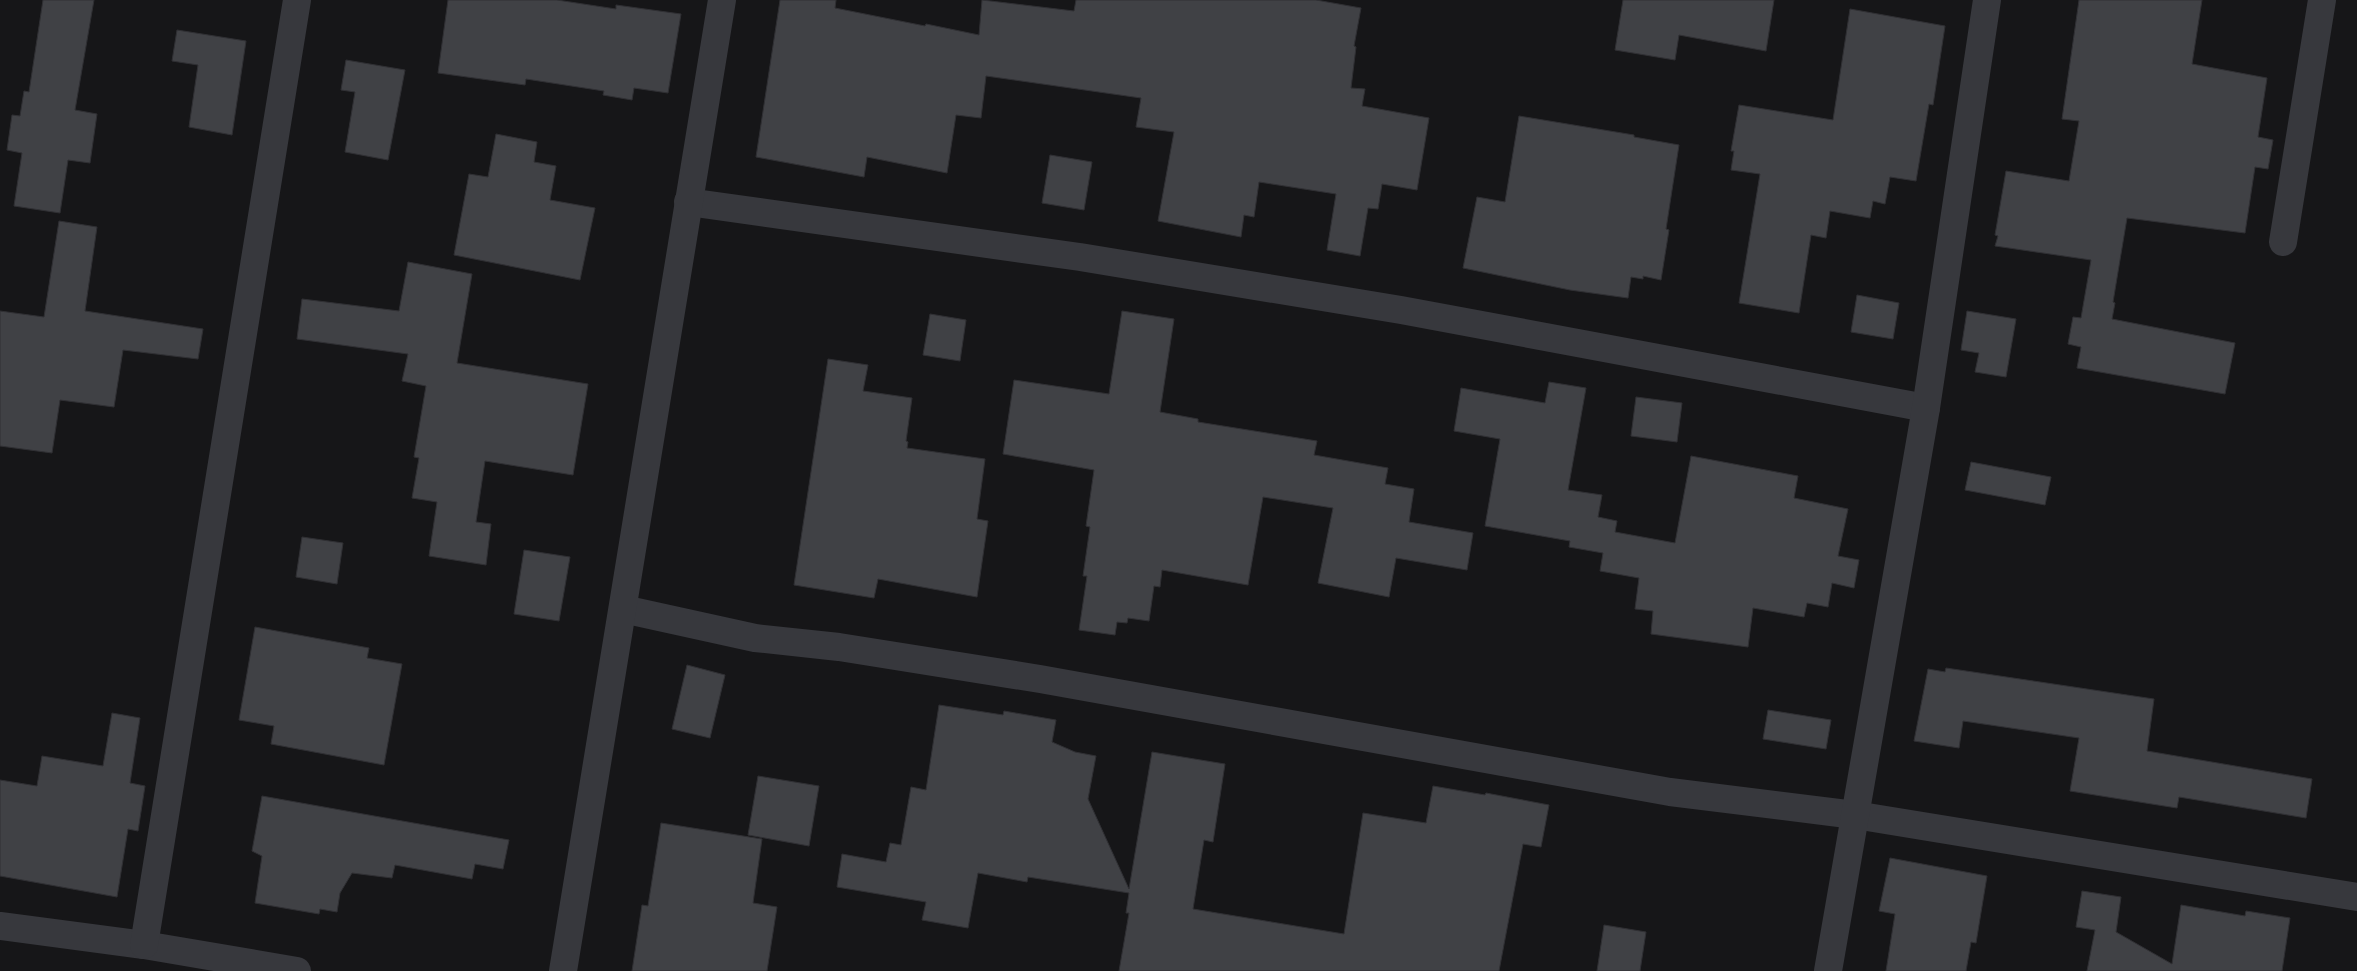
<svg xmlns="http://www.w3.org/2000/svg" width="2357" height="971" font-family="'IBM Plex Sans',sans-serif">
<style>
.building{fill:#404145;stroke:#303034}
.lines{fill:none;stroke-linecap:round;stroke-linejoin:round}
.street{stroke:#37383d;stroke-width:28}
</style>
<rect width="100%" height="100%" fill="#161618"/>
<g class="building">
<path d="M43,0H94L75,110L97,114L90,163L68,160L60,213L14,206L22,153L7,150L12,115L20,116L24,91L29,92Z"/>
<path d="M448,0H557L616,9V5L681,14L668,93L634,88L632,100L603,95L604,91L526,79L525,85L438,73Z"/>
<path d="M780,0H836L835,8L925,26L926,24L979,35L982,0L1074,11L1076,0H1316L1361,8L1354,46L1356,47L1351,88L1365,89L1362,106L1429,118L1417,190L1382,184L1378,209L1368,208L1360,256L1327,250L1336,194L1259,182L1254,217L1244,215L1241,237L1158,221L1174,132L1136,127L1141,98L986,76L981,118L956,115L947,173L867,157L864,177L756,157Z"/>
<path d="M1623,0H1774L1766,51L1679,35L1675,60L1615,50Z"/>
<path d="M2079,0H2202L2192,64L2267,78L2258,137L2273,140L2268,169L2255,167L2245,233L2127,218L2113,302L2115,303L2112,319L2235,343L2225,394L2077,368L2081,347L2068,344L2073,317L2081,318L2091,260L1995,246L1998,236L1995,235L2006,171L2069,181L2079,121L2062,119Z"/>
<path d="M1850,9L1945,26L1933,105L1929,104L1916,181L1890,177L1885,204L1873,201L1870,218L1830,211L1826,238L1811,235L1799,313L1739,303L1760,174L1731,170L1734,151H1731L1739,105L1833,120Z"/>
<path d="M177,30L246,41L232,135L189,127L198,65L172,61Z"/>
<path d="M346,60L405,70L388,160L345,152L355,92L341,90Z"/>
<path d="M1519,116L1634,135V137L1679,145L1666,229L1669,230L1661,280L1643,276V279L1631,277L1628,298L1570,290L1463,268L1477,197L1505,202Z"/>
<path d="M496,134L537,142L534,162L556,166L550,200L595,208L580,280L454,255L469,174L488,177Z"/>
<path d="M1050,155L1092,162L1084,210L1042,203Z"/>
<path d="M59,221L97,227L85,311L203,329L198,359L123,350L114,407L60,400L52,453L0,446V311L44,317Z"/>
<path d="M408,262L472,274L457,363L588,384L573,475L485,461L476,522L491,524L486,565L429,556L437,502L412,498L419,458L414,457L426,386L402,381L408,354L297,339L302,299L399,311Z"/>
<path d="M1857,295L1899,303L1893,339L1851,332Z"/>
<path d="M1122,311L1174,319L1160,412L1198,419V422L1317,441L1314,455L1388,468L1385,484L1414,489L1409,522L1473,533L1467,570L1396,558L1389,597L1318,583L1333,508L1263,497L1248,585L1162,570L1160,587L1154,586L1149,621L1128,618L1127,623L1117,622L1115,635L1079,630L1087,576H1083L1090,527L1086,526L1094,470L1003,454L1014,380L1109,394Z"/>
<path d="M1967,311L2016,319L2006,377L1975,372L1979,353L1961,350Z"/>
<path d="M930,314L966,320L960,361L923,355Z"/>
<path d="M828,359L868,365L863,391L912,398L906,441L908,442L907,448L985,459L977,519L988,521L977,597L878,579L874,598L794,585Z"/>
<path d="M1549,382L1586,388L1568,490L1602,495L1598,517L1617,521L1615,532L1675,543L1691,456L1798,476L1794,498L1848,509L1838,556L1859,560L1854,588L1832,583L1828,607L1807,603L1804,617L1753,608L1748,647L1651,634L1653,611L1635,609L1639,578L1600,571L1603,553L1569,547L1570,541L1485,526L1500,439L1454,431L1461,388L1545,403Z"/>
<path d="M1636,397L1682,403L1677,442L1631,436Z"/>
<path d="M1971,462L2051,477L2045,505L1965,490Z"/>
<path d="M302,537L343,543L337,584L296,577Z"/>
<path d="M524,550L570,557L559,621L514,614Z"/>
<path d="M255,627L369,648L367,658L402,664L384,765L271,744L274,726L239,720Z"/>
<path d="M687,665L725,675L710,738L672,729Z"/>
<path d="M1946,668L2154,699L2147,751L2312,779L2306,818L2179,797L2177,808L2070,791L2079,738L1963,721L1959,748L1914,741L1928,669L1945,672Z"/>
<path d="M939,705L1003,715L1004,711L1056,720L1052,742L1075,752L1096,756L1088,799L1129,889L1152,752L1225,764L1213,842L1204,840L1193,909L1344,934L1363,813L1426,823L1433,786L1485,795L1486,793L1549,805L1541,847L1523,844L1499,971H1119L1129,913H1126L1129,893L1028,877L1027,882L978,873L968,928L922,920L926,902L837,887L842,854L886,862L890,843L901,845L911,787L926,790Z"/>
<path d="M1768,710L1831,720L1826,749L1763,739Z"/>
<path d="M112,713L140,718L130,783L145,786L138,831L128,829L117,897L0,876V780L37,786L42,756L103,766Z"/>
<path d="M758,776L819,786L809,846L748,835Z"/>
<path d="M262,796L509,840L503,869L475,864L472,879L395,865L392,878L352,873L340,893L337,912L320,909L319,914L255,903L262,856L252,851Z"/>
<path d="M661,823L762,839L753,903L777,907L767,971H632L642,905L648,906Z"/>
<path d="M1890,858L1987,876L1976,943L1971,942L1966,971H1886L1895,914L1879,911Z"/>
<path d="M2082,891L2121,897L2116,932L2172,964L2181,905L2245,916L2246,911L2290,918L2282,971H2087L2095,930L2076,927Z"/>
<path d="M1604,925L1646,932L1640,971H1597Z"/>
</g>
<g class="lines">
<g class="street">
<path d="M688,202L1080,257L1401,310L1926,408"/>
<path d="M2283,242L2322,0"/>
<path d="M623,609L755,638L839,647L1040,679L1670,792L1855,815L2357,897"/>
<path d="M0,926L144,945L297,971"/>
<path d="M144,945L297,0"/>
<path d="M563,971L722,0"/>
<path d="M1828,971L1926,408L1987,0"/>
</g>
</g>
</svg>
